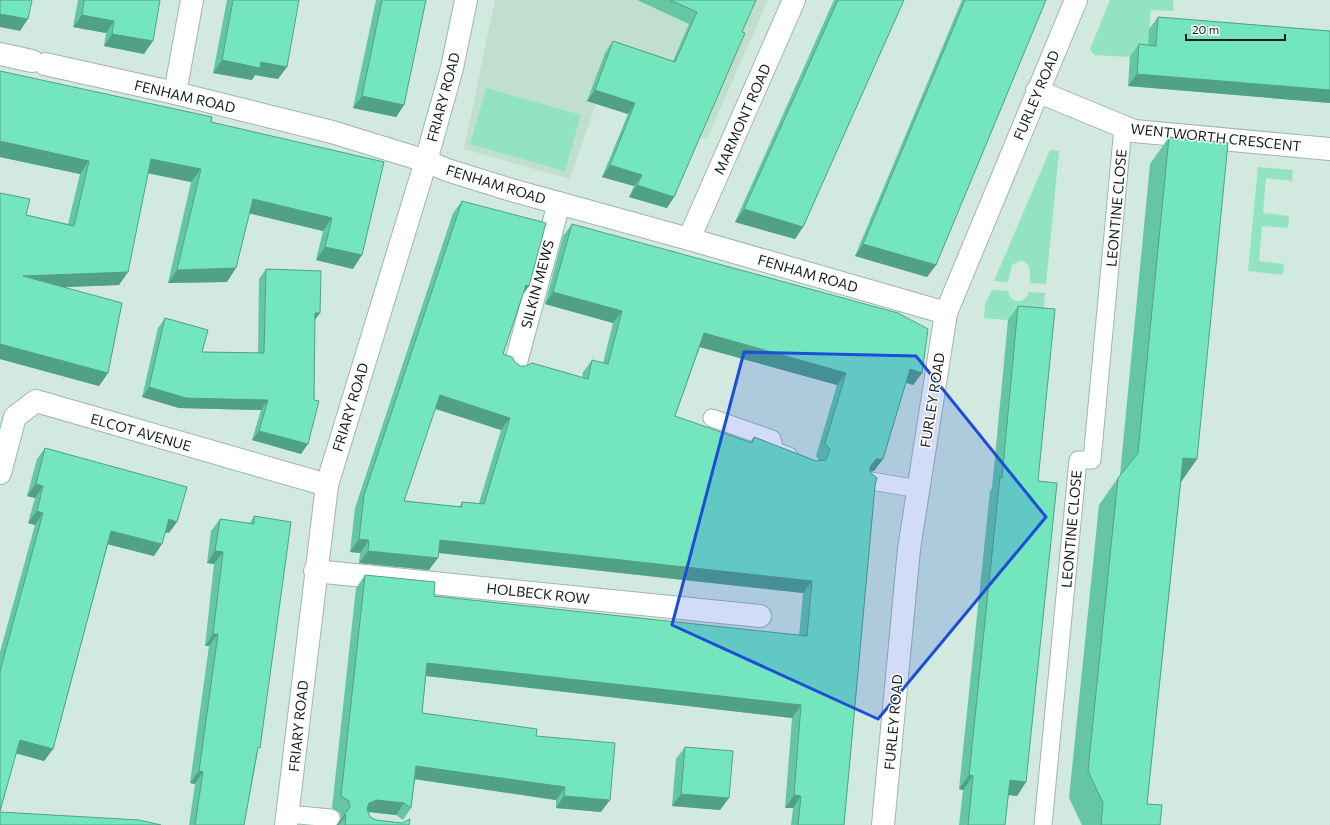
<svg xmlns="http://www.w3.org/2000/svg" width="1330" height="825" font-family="Commissioner,sans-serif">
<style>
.built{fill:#c0dfd1}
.green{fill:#91e3c4}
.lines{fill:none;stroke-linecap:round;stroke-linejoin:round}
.lane-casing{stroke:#a0b6ad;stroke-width:19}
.street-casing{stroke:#a0b6ad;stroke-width:24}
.lane{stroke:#fff;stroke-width:17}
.street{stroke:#fff;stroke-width:22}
.wall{fill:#64c6a3;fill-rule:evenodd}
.shaded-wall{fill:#51a185}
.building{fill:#74e6be;stroke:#51a185;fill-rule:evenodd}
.marked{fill:#1d4ed8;fill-opacity:0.2;stroke:#1d4ed8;stroke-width:3;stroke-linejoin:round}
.labels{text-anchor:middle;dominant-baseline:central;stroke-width:3;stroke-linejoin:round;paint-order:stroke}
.street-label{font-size:14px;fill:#171f1c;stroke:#fff}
</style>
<rect width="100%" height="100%" fill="#d2e9df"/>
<path class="built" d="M495,0H768L707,139L596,104L570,179L464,149Z"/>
<g class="green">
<path d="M1110,0H1175L1173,1V11L1151,10L1147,58L1094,55L1090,49Z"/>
<path d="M486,88L581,115L565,171L470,144Z"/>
<path d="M1050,150L1059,151L1046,284L1030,283C1031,270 1029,254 1012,265L1008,282L994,281Z"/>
<path d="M1258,167L1293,170L1292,181L1266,178L1263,213L1289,216L1288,228L1262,226L1259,261L1284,264L1283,275L1248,271Z"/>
<path d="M992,290L1008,291C1011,304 1024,305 1029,292L1045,293L1042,323L984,318L985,305Z"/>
</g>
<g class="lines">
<g class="lane-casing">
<g id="lane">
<path d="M712,418L772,439L775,451L789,456"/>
<path d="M871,481L919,489"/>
<path d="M288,814L331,818"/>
<path d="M1043,825L1078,460H1092L1123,127"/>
</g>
</g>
<g class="street-casing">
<g id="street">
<path d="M0,54L32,61"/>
<path d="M45,64L175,93L332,132L426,161L447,170L508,189L689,239L946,313"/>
<path d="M1037,91L1134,131L1330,149"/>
<path d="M175,93L192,0"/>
<path d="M689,239L794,0"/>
<path d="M515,366L559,203"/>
<path d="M0,473L15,417L36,401L327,485"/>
<path d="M315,571L760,616"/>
<path d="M286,825L327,485L426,161L452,68L466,0"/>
<path d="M883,825L909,549L946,313L1076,0"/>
</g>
</g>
<use href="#lane" class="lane"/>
<use href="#street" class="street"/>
</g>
<g class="wall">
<path d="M78,0H160L144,54L104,46L106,33L73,27Z"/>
<path d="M227,0H299L278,79L255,75L252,80L213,73Z"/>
<path d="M376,0H426L404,105L396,117L353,108Z"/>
<path d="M637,0H756L742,32L674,197L667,208L629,197L634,186L602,177L628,114L587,101L605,53L613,41L673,61L689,24Z"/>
<path d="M834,0H904L803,227L795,239L735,222Z"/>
<path d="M962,0H1046L936,265L927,277L855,256Z"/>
<path d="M1158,17L1330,31V103L1128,86L1130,56L1139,44L1148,45L1149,29Z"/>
<path d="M211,122L384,162L353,269L316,260L323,231L249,213L227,282L168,283L191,182L148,173L119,285L65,287L108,373L99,386L0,359V193L26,215L68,224L80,174L0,157Z"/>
<path d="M1169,137L1197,459L1181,482L1147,804L1160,825H1082L1069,798L1099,505L1120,475L1150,164Z"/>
<path d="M462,201L529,286L523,294L503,354L520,366L582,378L583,372L592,360L603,363L613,323L545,304L563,236L572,224L922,373L913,385L906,383L883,459L874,471L870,472L875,486L844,825H791L793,808H785L792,718L426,676L422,713L536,736L601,812L556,808V800L415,779L411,808L403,820L396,815L368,812L370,817L376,820L409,825H337L341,819L340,813L332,808L356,588L365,575L434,596L799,636L803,593L438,553L429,570L359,563L360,553L350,552L355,508L453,213ZM700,347L837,385L816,456L819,461H816L754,437L750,442L675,416ZM435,409L501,430L479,503L462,502L459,507L404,501Z"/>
<path d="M266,269L320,313L315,320L301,454L252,440L261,410L179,408L142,397L158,328L165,318L202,352L258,353L259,279Z"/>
<path d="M1018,306L1038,481L1026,782L1017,796L1008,795L1005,825H959L963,790L959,789L990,491L992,488L1008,320Z"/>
<path d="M45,448L169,533L165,532L154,556L108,544L53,749L44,761L16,753L0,811V652L35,525L28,523L35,498L27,496L37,459Z"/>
<path d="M254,516L258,751L244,825H189L195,784L190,783L209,646H205L214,564L207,563L211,531L220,519L250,523Z"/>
<path d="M685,747L720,810L672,806L676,759Z"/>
</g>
<g class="shaded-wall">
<path d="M0,14L28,19L20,31L0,27Z"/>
<path d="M82,15L114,21L106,33L73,27Z"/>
<path d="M112,34L153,41L144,54L104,46Z"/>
<path d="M222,60L261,62L287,67L278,79L255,75L252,80L213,73Z"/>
<path d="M1137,74L1330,90V103L1128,86Z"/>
<path d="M595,90L635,103L628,114L587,101Z"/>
<path d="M362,96L404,105L396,117L353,108Z"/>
<path d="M0,141L89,161L80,174L0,157Z"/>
<path d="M151,159L201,169L191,182L142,172Z"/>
<path d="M610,165L642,175L634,186L602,177Z"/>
<path d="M637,185L674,197L667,208L629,197Z"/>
<path d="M253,199L332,218L323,231L244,212Z"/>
<path d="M744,209L803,227L795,239L735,222Z"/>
<path d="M863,244L936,265L927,277L855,256Z"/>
<path d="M325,247L362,255L353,269L316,260Z"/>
<path d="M236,268L227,282L168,283L177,270Z"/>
<path d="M128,272L119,285L14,289L23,276Z"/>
<path d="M526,285L529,286L520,298Z"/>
<path d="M553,292L622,311L613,323L545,304Z"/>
<path d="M315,313H320L313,322Z"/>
<path d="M704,333L846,373L837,385L696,346Z"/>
<path d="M0,344L108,373L99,386L0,359Z"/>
<path d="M910,369L922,373L913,385L902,381Z"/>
<path d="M149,387L268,400L261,410L179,408L142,397Z"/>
<path d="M440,395L510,418L501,430L431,407Z"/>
<path d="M259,431L308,444L301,454L252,440Z"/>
<path d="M1183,458L1197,459L1178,486Z"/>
<path d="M876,459H883L874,471L867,472L861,480Z"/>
<path d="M36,484L43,486L35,498L27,496Z"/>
<path d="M37,511L43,513L35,525L28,523Z"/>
<path d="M169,519L177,522L169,533L161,531Z"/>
<path d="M111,531L162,544L154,556L103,543Z"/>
<path d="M359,539L369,540L360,553L350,552Z"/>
<path d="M440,540L812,581L803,593L431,552Z"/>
<path d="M215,551L223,552L214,564L207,563Z"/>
<path d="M368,551L438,558L429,570L359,563Z"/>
<path d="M213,634H218L209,646H205Z"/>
<path d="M427,663L801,705L792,718L418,675Z"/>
<path d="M20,740L53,749L44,761L11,752Z"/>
<path d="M416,766L565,787L556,800L407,778Z"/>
<path d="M199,771L203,772L195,784L190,783Z"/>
<path d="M969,775L973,776L963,790L959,789Z"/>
<path d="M1010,780L1026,782L1017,796L1000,794Z"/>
<path d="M681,794L729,798L720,810L672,806Z"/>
<path d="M794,795L801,796L793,808H785Z"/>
<path d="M564,796L610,800L601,812L556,808Z"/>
<path d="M377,800L404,803L396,815L369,812L360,816L369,803Z"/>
<path d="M344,815H346L339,825H337Z"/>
</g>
<g class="building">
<path d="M0,0H32L28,19L0,14Z"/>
<path d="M84,0H160L153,41L112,34L114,21L82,15Z"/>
<path d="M233,0H299L287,67L261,62L260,68L222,60Z"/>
<path d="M382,0H426L404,105L362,96Z"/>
<path d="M670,0H756L742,32L745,33L674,197L637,185L642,175L610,165L635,103L595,90L613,41L675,62L697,12Z"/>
<path d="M838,0H904L803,227L744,209Z"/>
<path d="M965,0H1046L936,265L863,244Z"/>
<path d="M1158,17L1330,31V90L1137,74L1139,44L1156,46Z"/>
<path d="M0,71L212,117L211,122L384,162L362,255L325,247L332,218L253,199L236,268L177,270L201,169L151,159L128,272L23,276L122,303L108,373L0,344V193L30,199L26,215L74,226L89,161L0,141Z"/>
<path d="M1169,137L1228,143L1197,459L1183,458L1147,804L1162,805L1160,825H1101L1103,803L1088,771L1118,478L1138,453Z"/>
<path d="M462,201L546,223L529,286L526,285L503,354L512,357L515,362L520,366H526L532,363L588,379L592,360L608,364L622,311L553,292L572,224L898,313L928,329L922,373L910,369L883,459H876L870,467V472L877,478L875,486L844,825H798L801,796L794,795L801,705L427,663L422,713L537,729L536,736L615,743L610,800L564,796L565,787L416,766L411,808L404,803L377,800L369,803L367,809L370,817L376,820L402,823L410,819L409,825H345L346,815H344L350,807L349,801L341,796L365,575L435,582L434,596L807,636L812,581L440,540L438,558L368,551L369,540L359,539L364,495ZM704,333L846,373L825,443L830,450L826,460L816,461L754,437L752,443L675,416ZM440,395L510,418L484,504L462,502V507L404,501Z"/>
<path d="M266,269L321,271L320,313H315L314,400L319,401L308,444L259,431L268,400L186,398L149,387L165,318L208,330L202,352L264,353Z"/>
<path d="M1018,306L1055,309L1038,481L1057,483L1026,782L1010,780L1005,825H968L973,776L969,775L1000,477L1002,478Z"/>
<path d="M45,448L187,487L177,522L169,519L162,544L111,531L53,749L20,740L0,811V671L43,513L37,511L43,486L36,484Z"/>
<path d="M254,516L291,522L260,748L258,747L244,825H195L203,772L199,771L218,634H213L223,552L215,551L220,519L254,524Z"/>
<path d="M685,747L733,751L729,798L681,794Z"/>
<path d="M0,812L139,820L161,825H0Z"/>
</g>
<path class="marked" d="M744,352L916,356L1046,517L878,719L672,625Z"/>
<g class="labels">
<g class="street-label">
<text transform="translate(1036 95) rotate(-67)">FURLEY ROAD</text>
<text transform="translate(185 96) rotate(13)">FENHAM ROAD</text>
<text transform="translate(443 97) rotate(-75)">FRIARY ROAD</text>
<text transform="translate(742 119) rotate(-66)">MARMONT ROAD</text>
<text transform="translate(1216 137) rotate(6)">WENTWORTH CRESCENT</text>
<text transform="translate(496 184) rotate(17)">FENHAM ROAD</text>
<text transform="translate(1116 208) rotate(-85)">LEONTINE CLOSE</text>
<text transform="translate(808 273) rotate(16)">FENHAM ROAD</text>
<text transform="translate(537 284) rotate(-75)">SILKIN MEWS</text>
<text transform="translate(932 400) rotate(-81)">FURLEY ROAD</text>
<text transform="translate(350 407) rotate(-73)">FRIARY ROAD</text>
<text transform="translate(141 432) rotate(16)">ELCOT AVENUE</text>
<text transform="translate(1071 529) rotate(-85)">LEONTINE CLOSE</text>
<text transform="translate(538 593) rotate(6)">HOLBECK ROW</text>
<text transform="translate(893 722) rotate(-85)">FURLEY ROAD</text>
<text transform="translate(298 726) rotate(-84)">FRIARY ROAD</text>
</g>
</g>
<path d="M1186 34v6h99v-6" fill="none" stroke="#171f1c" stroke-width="2"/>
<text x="1192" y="34" font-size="12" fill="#171f1c" stroke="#ffffff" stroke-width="3" paint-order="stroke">20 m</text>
</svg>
